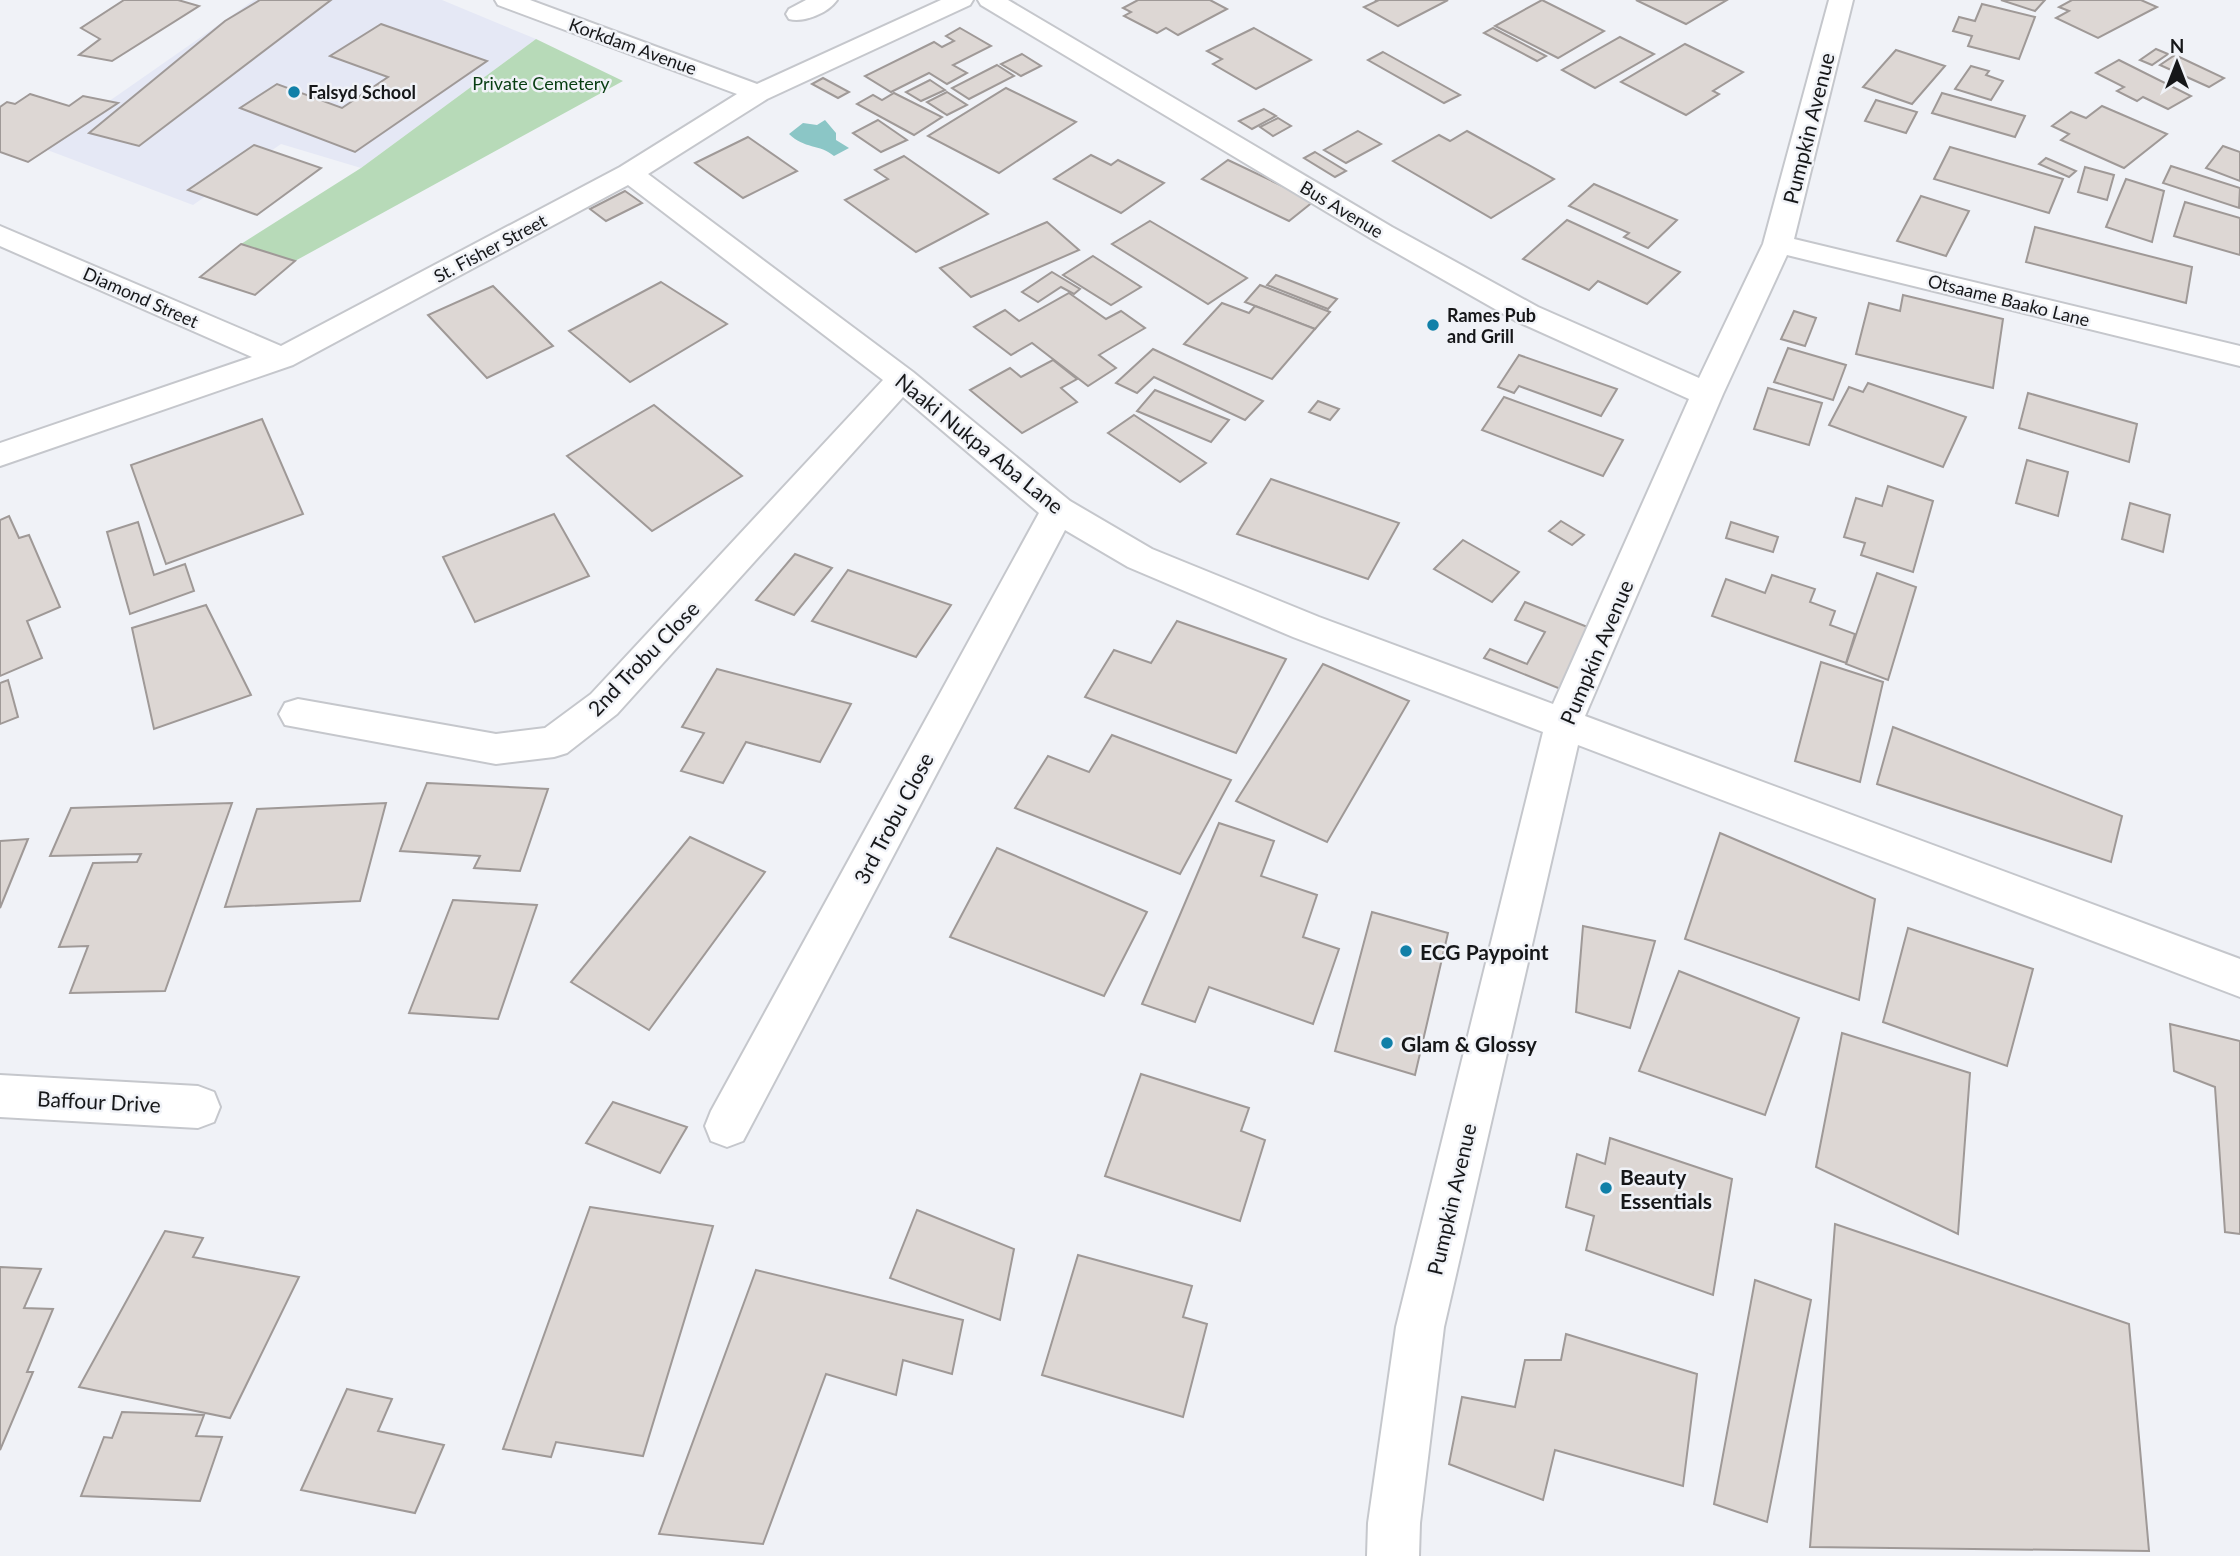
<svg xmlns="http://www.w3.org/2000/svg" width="2240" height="1556" font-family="Lato,sans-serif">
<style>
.built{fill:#e5e8f5}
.green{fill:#b7dab8}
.water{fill:#8bc6c6}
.building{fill:#ddd7d4;stroke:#9f9997;stroke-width:2}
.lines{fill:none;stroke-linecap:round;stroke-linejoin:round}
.minor-casing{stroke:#c5c7cc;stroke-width:4}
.minor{fill:#fff;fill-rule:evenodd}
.poi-dot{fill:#1180a8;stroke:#f0f2f7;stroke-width:2.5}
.labels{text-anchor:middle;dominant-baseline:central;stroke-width:5;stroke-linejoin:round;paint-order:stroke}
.far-street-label{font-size:18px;fill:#161719;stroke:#f0f2f7}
.far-park-label{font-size:18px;fill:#073d11;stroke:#f0f2f7}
.far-poi-label{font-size:18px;font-weight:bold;fill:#161719;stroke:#f0f2f7;text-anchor:start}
.street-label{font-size:21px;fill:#161719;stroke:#f0f2f7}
.poi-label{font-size:21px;font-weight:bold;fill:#161719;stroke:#f0f2f7;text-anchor:start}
</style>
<rect width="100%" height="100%" fill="#f0f2f7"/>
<path class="built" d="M254,0H442L536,39L361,168L281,144L193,205L42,148Z"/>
<path class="green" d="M536,39L623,81L295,261L241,244L361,168Z"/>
<path class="water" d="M825,120L836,133V140L849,148L834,156C820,144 804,149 789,134L803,123L817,125Z"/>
<g class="building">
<path d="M124,0H178L199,6L112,61L79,55L100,39L81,28Z"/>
<path d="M260,0H331L139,146L89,133L225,21Z"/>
<path d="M1138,0H1210L1227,9L1178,35L1166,28L1157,33L1124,16L1131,12L1123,8Z"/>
<path d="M1375,0H1448L1398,26L1364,7L1377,1Z"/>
<path d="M1542,0L1604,31L1558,58L1495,26Z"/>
<path d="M1636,0H1727L1686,24Z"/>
<path d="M2001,0H2045L2035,11Z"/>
<path d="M2072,0H2141L2157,7L2098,38L2056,18L2069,11L2059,7Z"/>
<path d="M1982,4L2035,17L2019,59L1968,46L1972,36L1953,31L1959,17L1975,21Z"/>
<path d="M381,24L487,61L355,152L240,108L277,84L342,108L388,77L330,56Z"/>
<path d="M960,28L991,46L953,65L967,73L947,84L929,73L891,92L865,76L934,42L942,47L954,41L946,36Z"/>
<path d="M1254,28L1311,60L1256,89L1213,64L1222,59L1207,51Z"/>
<path d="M1493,28L1546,56L1537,61L1484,33Z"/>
<path d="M1620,37L1654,54L1595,88L1562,70Z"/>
<path d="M1685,44L1743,72L1713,91L1719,94L1686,115L1621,82Z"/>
<path d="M2156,49L2168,54L2152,65L2140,60Z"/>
<path d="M1896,50L1945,66L1912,104L1863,87Z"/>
<path d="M1383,52L1460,95L1444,103L1368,60Z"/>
<path d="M1022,54L1041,66L1021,76L1001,64Z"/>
<path d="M2175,55L2224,78L2209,87L2160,65Z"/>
<path d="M2119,60L2191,96L2168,109L2143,97L2137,101L2117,91L2124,87L2096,73Z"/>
<path d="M997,65L1014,76L969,99L952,88Z"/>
<path d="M1971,66L1989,71L1986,75L2003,81L1991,100L1955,89Z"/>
<path d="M823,78L849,92L838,98L812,84Z"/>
<path d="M930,80L945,90L921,101L906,92Z"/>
<path d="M1006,88L1076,122L999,173L928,136Z"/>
<path d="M947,92L967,105L947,115L927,102Z"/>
<path d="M894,93L942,117L914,135L857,104L873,95L882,100Z"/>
<path d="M1942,93L2025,116L2015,137L1932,113Z"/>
<path d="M30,94L69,106L83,96L118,103L28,162L0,152V107L7,102L15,104Z"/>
<path d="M1876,100L1917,112L1906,133L1865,121Z"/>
<path d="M2102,106L2167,134L2124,168L2061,140L2069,134L2052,126L2071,112L2086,118Z"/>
<path d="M1264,109L1276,116L1252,129L1239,121Z"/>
<path d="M1278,118L1291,126L1273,136L1260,127Z"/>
<path d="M878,120L907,140L881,152L853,133Z"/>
<path d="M1358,131L1381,144L1346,163L1324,150Z"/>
<path d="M1467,131L1554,179L1491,218L1393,161L1439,135L1450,141Z"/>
<path d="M748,137L797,171L743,198L695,163Z"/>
<path d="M254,145L321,168L257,215L188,190Z"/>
<path d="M2223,146L2240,152V181L2206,168Z"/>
<path d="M1950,147L2063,179L2049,213L1934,179Z"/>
<path d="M1315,152L1346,171L1335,177L1304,158Z"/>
<path d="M1091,155L1111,165L1118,160L1164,183L1121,213L1054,179Z"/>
<path d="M904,156L988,214L916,252L845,200L888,179L875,170Z"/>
<path d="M2046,158L2076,171L2069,177L2039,164Z"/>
<path d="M1228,160L1314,201L1289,221L1202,179Z"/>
<path d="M2171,166L2240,188L2239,208L2163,183Z"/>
<path d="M2085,167L2114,175L2107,200L2078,192Z"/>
<path d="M2126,179L2164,191L2152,242L2106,227Z"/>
<path d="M1594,184L1677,220L1648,248L1624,237L1629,233L1569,206Z"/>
<path d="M625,191L642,203L606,221L590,209Z"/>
<path d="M1921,196L1969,211L1946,256L1897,241Z"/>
<path d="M2185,202L2240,218V255L2174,236Z"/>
<path d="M1567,220L1680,272L1647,304L1598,281L1589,290L1523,259Z"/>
<path d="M1150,221L1247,278L1208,304L1112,244Z"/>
<path d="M1047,222L1079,250L971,297L940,268Z"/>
<path d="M2035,227L2192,267L2186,303L2026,262Z"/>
<path d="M241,244L295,261L255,295L200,277Z"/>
<path d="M1093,256L1141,287L1111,305L1063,275Z"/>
<path d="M1052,272L1080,289L1074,294L1061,287L1038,302L1022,292Z"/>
<path d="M1276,275L1337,299L1328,309L1267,285Z"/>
<path d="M661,282L727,324L630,382L569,331Z"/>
<path d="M1260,285L1330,312L1315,329L1245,302Z"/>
<path d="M493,286L553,346L487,378L428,315Z"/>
<path d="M1069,293L1106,319L1121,311L1145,328L1099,355L1116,368L1088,386L1032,343L1011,355L974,327L1005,310L1019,321Z"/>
<path d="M1903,295L2003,319L1993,388L1856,354L1869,303L1900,311Z"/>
<path d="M1222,303L1249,313L1255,306L1315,329L1272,379L1184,344Z"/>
<path d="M1794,311L1816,318L1805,346L1781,339Z"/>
<path d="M1788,348L1846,365L1833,400L1774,382Z"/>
<path d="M1153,349L1263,401L1245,420L1154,377L1137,393L1116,383Z"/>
<path d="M1519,355L1617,389L1601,416L1519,386L1514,393L1498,387Z"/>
<path d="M1053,360L1077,379L1061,388L1077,402L1022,433L970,390L1010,368L1021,377Z"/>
<path d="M1868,383L1966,417L1943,467L1829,425L1849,387L1863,392Z"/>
<path d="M1768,388L1822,403L1809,445L1754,429Z"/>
<path d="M1155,390L1229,420L1211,442L1137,411Z"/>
<path d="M2028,393L2137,424L2129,462L2019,428Z"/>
<path d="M1504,397L1623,440L1603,476L1482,430Z"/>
<path d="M1318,401L1339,409L1330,420L1309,412Z"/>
<path d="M654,405L742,476L652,531L567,456Z"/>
<path d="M1134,415L1206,463L1180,482L1108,433Z"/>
<path d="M262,419L303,514L166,564L131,465Z"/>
<path d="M2027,460L2068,472L2058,516L2016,503Z"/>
<path d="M1271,479L1399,523L1368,579L1237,534Z"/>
<path d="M1888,486L1933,501L1913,572L1861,555L1865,543L1844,537L1856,498L1882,506Z"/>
<path d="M2130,503L2170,515L2163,552L2122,539Z"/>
<path d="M554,514L589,576L475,622L443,557Z"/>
<path d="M9,516L19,538L29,535L60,607L27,621L42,658L0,676V520Z"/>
<path d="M1561,521L1584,535L1572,545L1549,531Z"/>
<path d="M138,522L154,575L185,564L194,591L130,614L107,532Z"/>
<path d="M1731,522L1778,537L1773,552L1726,538Z"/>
<path d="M1463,540L1519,572L1492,602L1434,569Z"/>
<path d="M795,554L832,568L794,615L756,600Z"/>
<path d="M848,570L951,605L916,657L812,621Z"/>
<path d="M1877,573L1916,587L1888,680L1846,664Z"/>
<path d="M1772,575L1815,589L1810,602L1835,611L1830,625L1855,634L1846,663L1712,616L1726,579L1765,593Z"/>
<path d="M1525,602L1595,630L1563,690L1484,658L1490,649L1527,664L1545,632L1515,620Z"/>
<path d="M206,605L251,695L154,729L132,628Z"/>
<path d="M1177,621L1286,659L1236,753L1085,697L1114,650L1151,663Z"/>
<path d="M1821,662L1883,682L1860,782L1795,761Z"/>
<path d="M1323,664L1409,701L1327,842L1236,801Z"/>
<path d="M717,669L851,704L820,762L746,742L723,783L681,771L704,733L682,727Z"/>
<path d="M8,680L18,717L0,724V683Z"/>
<path d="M1893,727L2122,816L2111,862L1877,784Z"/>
<path d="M1112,735L1231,780L1180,874L1015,808L1048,756L1089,772Z"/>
<path d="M427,783L548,789L520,871L474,868L480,856L400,851Z"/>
<path d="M232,803L165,991L70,993L88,946L59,947L93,863L137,862L141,854L50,856L71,808Z"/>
<path d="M386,803L360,901L225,907L257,809Z"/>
<path d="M1219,823L1274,841L1261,876L1317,895L1303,937L1339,949L1313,1024L1209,987L1195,1022L1142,1004Z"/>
<path d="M1720,833L1875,899L1859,1000L1685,939Z"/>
<path d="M690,837L765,872L649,1030L571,982Z"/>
<path d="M28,839L0,908V841Z"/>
<path d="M997,848L1147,912L1104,996L950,937Z"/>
<path d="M453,900L537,905L498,1019L409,1013Z"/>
<path d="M1372,912L1448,933L1415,1075L1335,1051Z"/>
<path d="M1583,926L1655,941L1630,1028L1576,1012Z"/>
<path d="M1908,928L2033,969L2007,1066L1883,1022Z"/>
<path d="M1679,971L1799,1018L1765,1115L1639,1071Z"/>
<path d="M2170,1024L2240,1041V1234L2225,1232L2215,1087L2174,1071Z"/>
<path d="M1842,1033L1970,1073L1958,1234L1816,1167Z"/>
<path d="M1141,1074L1249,1108L1241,1131L1265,1140L1240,1221L1105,1176Z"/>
<path d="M613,1102L687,1127L660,1173L586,1143Z"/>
<path d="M1610,1138L1732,1179L1713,1295L1586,1250L1594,1216L1566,1207L1577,1154L1605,1164Z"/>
<path d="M590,1207L713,1226L643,1456L556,1442L551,1457L503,1449Z"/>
<path d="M917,1210L1014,1249L1000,1320L890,1278Z"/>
<path d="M1835,1224L2129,1324L2149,1551L1810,1547Z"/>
<path d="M165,1231L203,1238L193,1257L299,1277L230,1418L79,1387Z"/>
<path d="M1078,1255L1192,1286L1183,1317L1207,1324L1183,1417L1042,1375Z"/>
<path d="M0,1267L41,1269L24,1308L53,1309L27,1372H33L0,1450Z"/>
<path d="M756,1270L963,1320L952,1374L903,1360L896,1395L826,1374L763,1544L659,1534Z"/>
<path d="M1755,1280L1811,1300L1767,1522L1714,1504Z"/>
<path d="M1566,1334L1697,1374L1683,1486L1555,1450L1543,1500L1449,1464L1462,1397L1515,1407L1525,1360H1561Z"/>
<path d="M347,1389L392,1399L378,1431L444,1445L415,1513L301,1490Z"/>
<path d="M122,1412L204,1415L196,1436L222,1437L200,1501L81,1496L104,1437L112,1438Z"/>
</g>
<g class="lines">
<g class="minor-casing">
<g id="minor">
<path d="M495,0H530L757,84L941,0H973L970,5L767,99L648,174L913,372L1070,501L1152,549L1319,617L1553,704L1689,399L1516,321L1372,239L981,5L978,0H1008L1392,227L1538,307L1699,378L1763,244L1829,0H1853L1794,239L2240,346V366L1787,255L1723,394L1585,716L2240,959V997L1578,745L1444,1327L1420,1523L1419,1556H1367L1368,1523L1396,1327L1543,732L1293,637L1128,567L1065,530L743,1141L727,1147L711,1141L705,1126L711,1111L1039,513L903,397L617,714L567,753L554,757L496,764L285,725L279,714L285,703L298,699L496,734L545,728L591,694L883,380L628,185L293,365L0,466V443L252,357L0,246V226L281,346L620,167L737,94L498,5Z"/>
<path d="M806,0H837C828,13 804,23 789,19L786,14L789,9Z"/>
<path d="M0,1075L198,1086L214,1092L220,1107L214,1122L198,1128L0,1117Z"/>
</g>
</g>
<use href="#minor" class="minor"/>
</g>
<g class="poi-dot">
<circle cx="294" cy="92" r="7"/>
<circle cx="1433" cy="325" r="7"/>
<circle cx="1406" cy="951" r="7"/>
<circle cx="1387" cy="1043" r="7"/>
<circle cx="1606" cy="1188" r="7"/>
</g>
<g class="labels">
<g class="far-street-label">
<text transform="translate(633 46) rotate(20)">Korkdam Avenue</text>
<text transform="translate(1342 209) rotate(31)">Bus Avenue</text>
<text transform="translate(490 248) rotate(-28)">St. Fisher Street</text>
<text transform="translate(141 297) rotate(24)">Diamond Street</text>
<text transform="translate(2009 300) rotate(14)">Otsaame Baako Lane</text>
</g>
<g class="far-park-label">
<text x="541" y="83">Private Cemetery</text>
</g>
<g class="far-poi-label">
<text x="308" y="92">Falsyd School</text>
<text x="1447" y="315">Rames Pub<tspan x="1447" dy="21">and Grill</tspan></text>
</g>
<g class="street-label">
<text transform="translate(1808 128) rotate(-76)">Pumpkin Avenue</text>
<text transform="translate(980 443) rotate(39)">Naaki Nukpa Aba Lane</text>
<text transform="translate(1596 652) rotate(-67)">Pumpkin Avenue</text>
<text transform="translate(643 658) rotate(-46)">2nd Trobu Close</text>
<text transform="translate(893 818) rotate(-62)">3rd Trobu Close</text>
<text transform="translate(99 1101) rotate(3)">Baffour Drive</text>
<text transform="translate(1451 1199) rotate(-77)">Pumpkin Avenue</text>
</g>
<g class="poi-label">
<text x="1420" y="951">ECG Paypoint</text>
<text x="1401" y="1043">Glam &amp; Glossy</text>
<text x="1620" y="1176">Beauty<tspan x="1620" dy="24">Essentials</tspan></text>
</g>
</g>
<g transform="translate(2177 63)" stroke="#f0f2f7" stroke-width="5" paint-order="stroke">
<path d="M0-5L12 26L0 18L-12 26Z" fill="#161719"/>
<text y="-10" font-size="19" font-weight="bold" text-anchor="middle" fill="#161719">N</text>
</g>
</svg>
